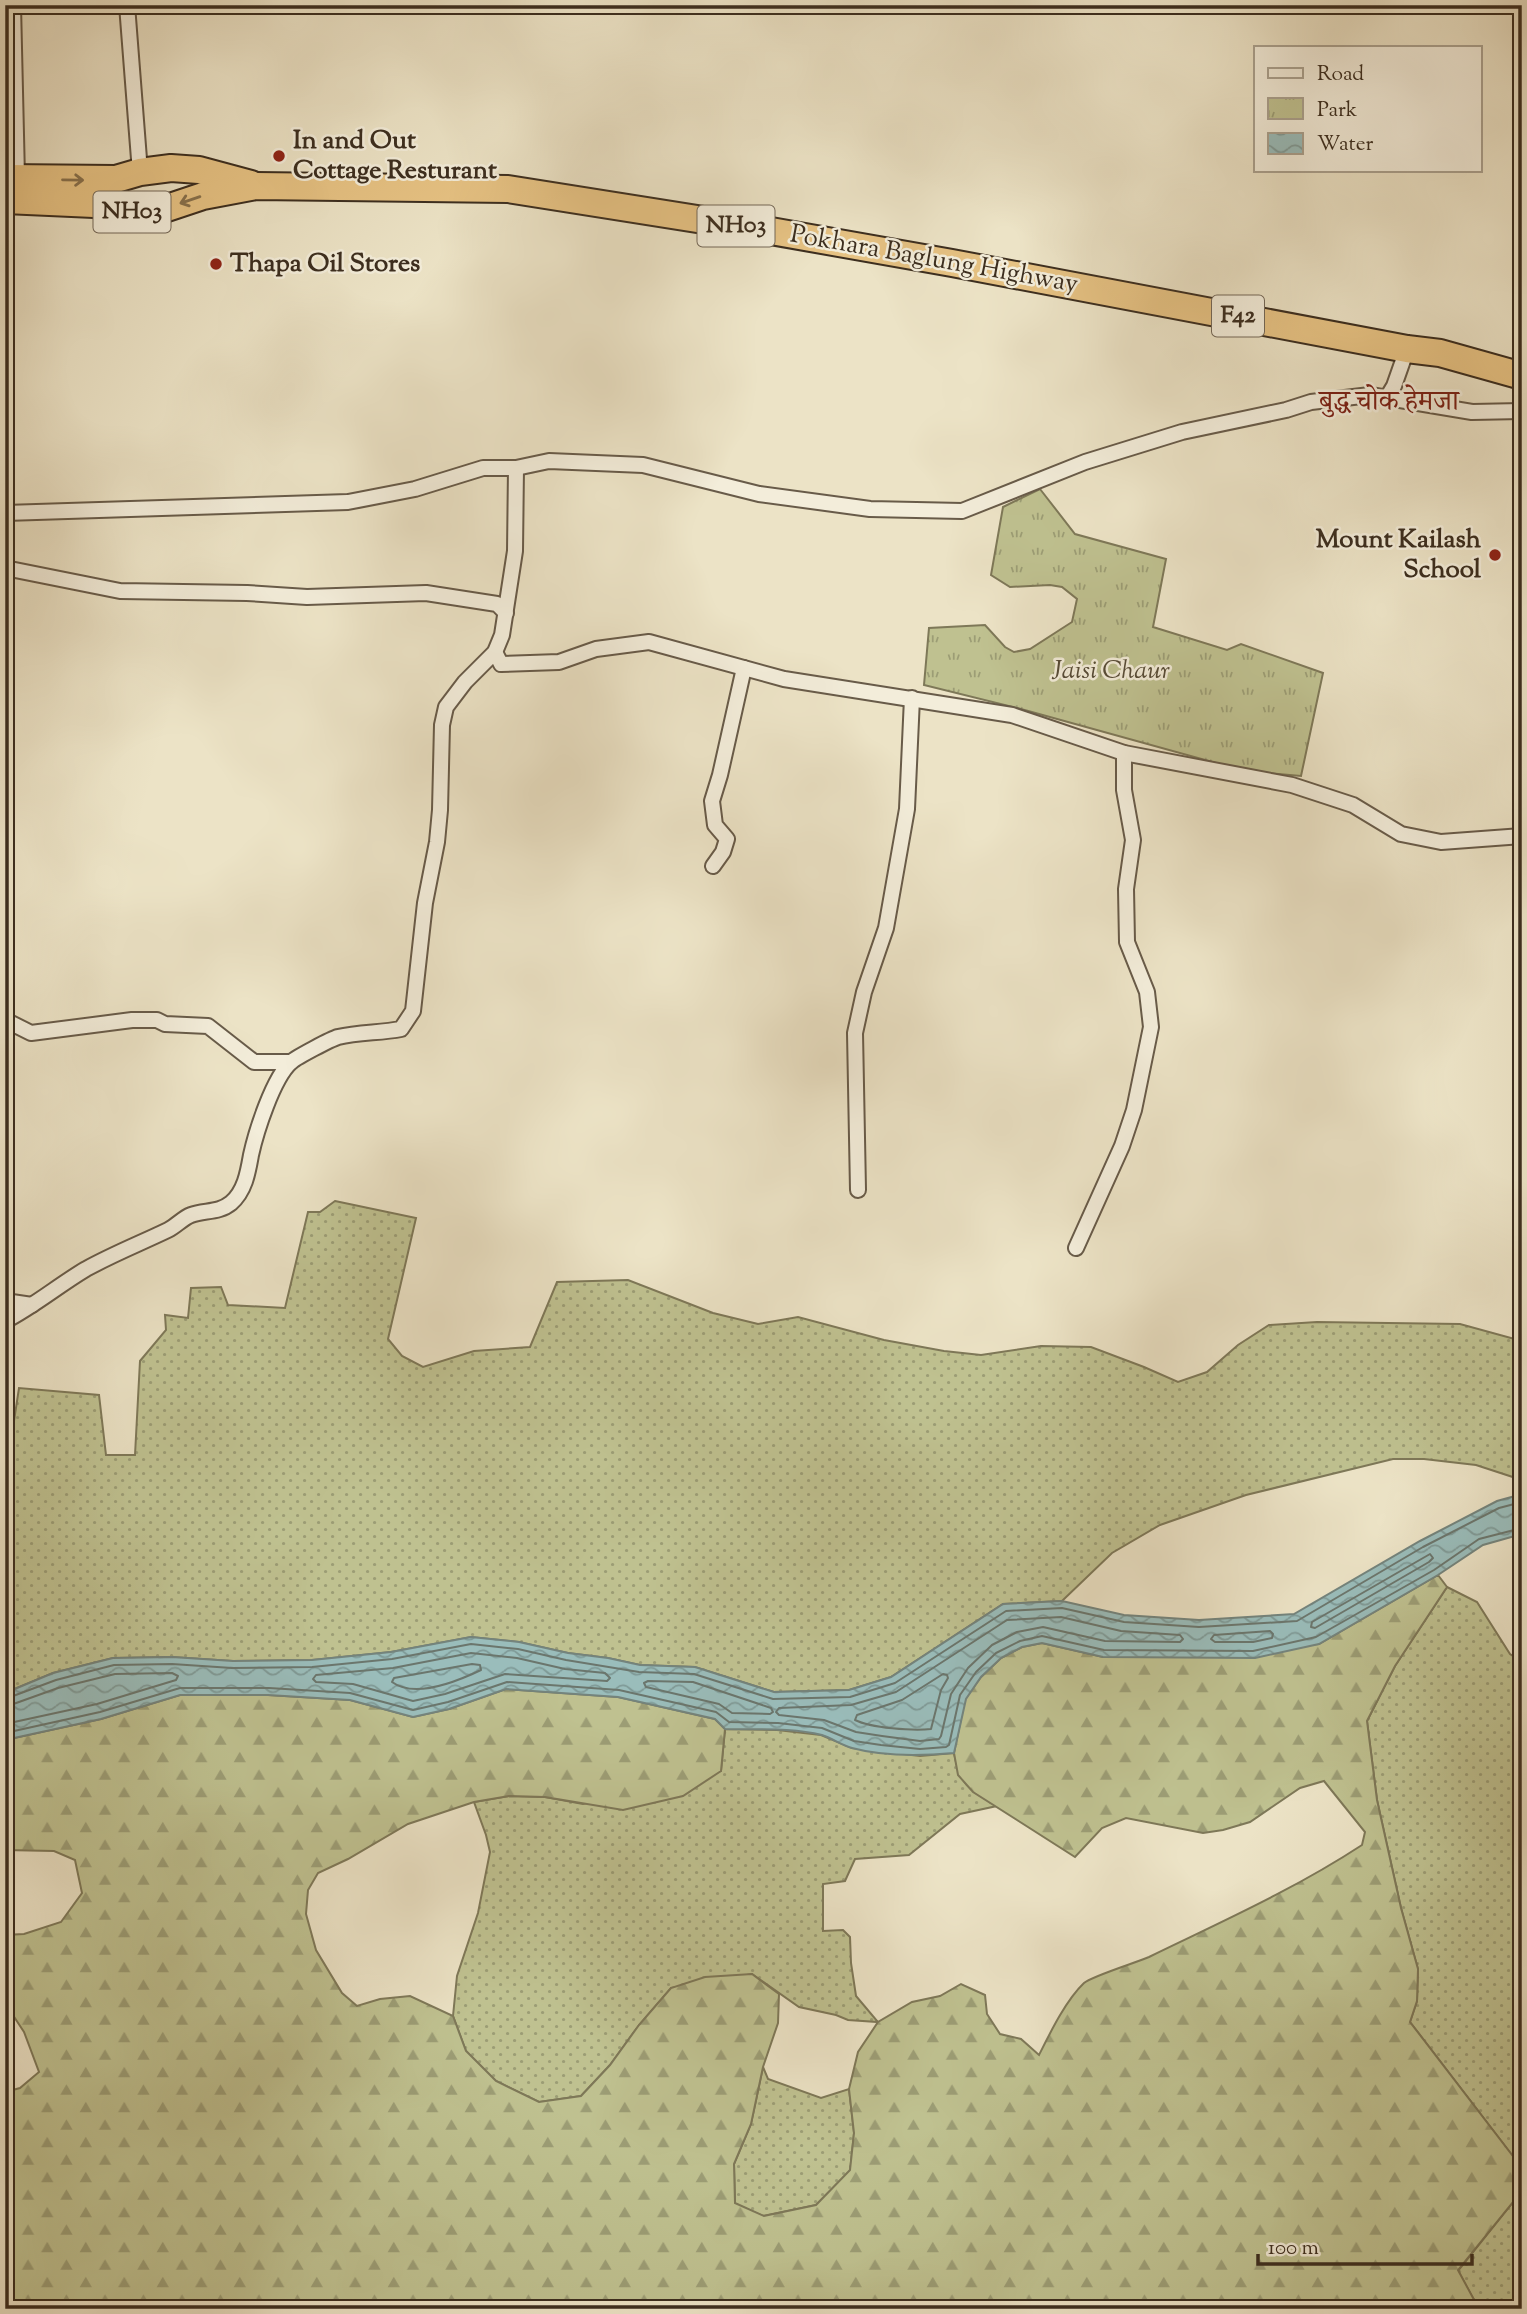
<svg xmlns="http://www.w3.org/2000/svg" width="1527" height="2314" font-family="'Sorts Mill Goudy','Noto Serif Devanagari',serif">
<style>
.grass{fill:url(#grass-dots);stroke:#7e7858;stroke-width:2}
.forest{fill:url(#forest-firs);stroke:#7e7858;stroke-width:2}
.park{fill:url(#park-tufts);stroke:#7e7858;stroke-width:2}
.water{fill:url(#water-waves);stroke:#74847d;stroke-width:2}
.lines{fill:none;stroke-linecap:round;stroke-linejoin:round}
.shore{stroke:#6b766d;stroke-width:2}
.street-casing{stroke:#685b49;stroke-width:18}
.highway-casing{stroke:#3c2e1f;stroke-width:30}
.street{stroke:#f3edda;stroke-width:14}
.highway{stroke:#e6c283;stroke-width:26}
.oneway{stroke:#88714c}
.poi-dot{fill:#8f2418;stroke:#f3edda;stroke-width:2.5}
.labels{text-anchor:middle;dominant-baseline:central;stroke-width:5;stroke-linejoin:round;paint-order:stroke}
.shield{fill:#f3edda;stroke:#736757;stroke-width:2}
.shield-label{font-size:24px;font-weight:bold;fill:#3c2e1f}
.poi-label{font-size:26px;font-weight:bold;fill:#3c2e1f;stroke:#f3edda;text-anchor:start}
.street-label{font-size:26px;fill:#3c2e1f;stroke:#f3edda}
.park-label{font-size:26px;font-style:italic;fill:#564b36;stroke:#f3edda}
.neighbourhood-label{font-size:28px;fill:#7a1f14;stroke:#f3edda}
</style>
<defs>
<pattern id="grass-dots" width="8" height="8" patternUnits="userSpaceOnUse" patternTransform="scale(1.75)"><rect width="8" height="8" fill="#bfc190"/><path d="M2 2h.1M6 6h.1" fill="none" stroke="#9c9d75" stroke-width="1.8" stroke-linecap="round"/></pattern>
<pattern id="forest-firs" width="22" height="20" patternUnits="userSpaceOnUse" patternTransform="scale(1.75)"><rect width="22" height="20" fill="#bfc190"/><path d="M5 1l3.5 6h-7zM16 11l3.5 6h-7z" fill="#9c9d75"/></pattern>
<pattern id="park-tufts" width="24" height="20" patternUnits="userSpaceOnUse" patternTransform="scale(1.75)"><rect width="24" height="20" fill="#bfc190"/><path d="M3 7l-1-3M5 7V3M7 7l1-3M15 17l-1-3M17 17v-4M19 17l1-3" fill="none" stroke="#9c9d75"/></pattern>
<pattern id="water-waves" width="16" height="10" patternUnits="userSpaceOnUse" patternTransform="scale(1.75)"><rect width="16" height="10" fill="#9abdbb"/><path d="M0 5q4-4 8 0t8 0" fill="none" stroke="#7f9a97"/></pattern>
</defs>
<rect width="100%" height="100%" fill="#ece3c6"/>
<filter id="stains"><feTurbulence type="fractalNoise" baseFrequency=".00286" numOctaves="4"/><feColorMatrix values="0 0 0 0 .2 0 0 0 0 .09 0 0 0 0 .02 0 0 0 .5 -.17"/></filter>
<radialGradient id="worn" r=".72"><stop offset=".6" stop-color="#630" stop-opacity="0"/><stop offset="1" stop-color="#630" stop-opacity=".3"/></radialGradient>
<g class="grass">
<path d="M335,1201L416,1218L388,1339L402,1356L423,1367L474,1351L530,1347L557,1282L628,1280L713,1313L758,1324L798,1317L884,1340L944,1351L981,1355L1041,1346L1091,1347L1144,1367L1178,1382L1207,1372L1238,1345L1269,1325L1317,1322L1460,1324L1522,1341V1480L1476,1465L1424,1459H1393L1246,1495L1160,1525L1112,1553L1062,1601L1003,1604L891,1677L849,1690L774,1692L695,1667L640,1665L608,1658L568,1653L519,1642L471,1637L391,1652L312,1660L233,1661L172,1657L113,1658L53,1673L5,1693V1446L10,1447L19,1388L99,1395L106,1455H135L140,1361L166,1330L165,1315L188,1318L191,1288L221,1287L228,1305L285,1308L308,1212H320Z"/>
<path d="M1447,1587L1477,1602L1510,1654L1522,1662V2168L1410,2022L1417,2001L1418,1969L1401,1908L1377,1800L1367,1721L1395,1666Z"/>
<path d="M725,1729L777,1730L821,1735L852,1748L920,1756L954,1753C960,1786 970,1790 997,1806L960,1814L909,1855L855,1859L845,1881L823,1884V1931L843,1930L850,1937L851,1963L856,1996L878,2022L848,2020L836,2015L799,2007L752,1974L671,1988L639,2025L610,2065L581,2096L539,2102L496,2081L466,2051L453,2016L457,1976L478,1913L490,1852L486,1835L474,1802L509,1796L545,1797L583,1804L721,1771Z"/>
<path d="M763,2067L768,2079L821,2098L849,2089L854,2133L850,2171L816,2205L763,2216L735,2204L734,2164L751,2124Z"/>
<path d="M1522,2191V2309H1479L1458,2271Z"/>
</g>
<path class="forest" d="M1438,1575L1447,1587L1395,1666L1367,1721L1377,1800L1401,1908L1418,1969L1417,2001L1410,2022L1522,2168V2191L1458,2270L1479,2309H5V2092L20,2088L39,2072L24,2032L5,2003V1935L24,1934L61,1922L82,1893L75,1860L54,1851L5,1850V1740L101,1719L180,1695H268L350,1700L413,1717L449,1709L506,1689L618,1697L715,1719L725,1729L721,1771L683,1796L623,1810L545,1797L509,1796L474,1802L408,1824L348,1859L318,1873L308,1890L306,1914L316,1950L342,1993L357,2006L380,1999L410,1996L453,2016L466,2051L496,2081L539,2102L581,2096L610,2065L639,2025L671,1988L705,1977L752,1974L779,1994L778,2023L763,2067L751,2124L734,2164L735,2203L764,2216L816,2205L850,2170L854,2133L849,2089L858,2052L878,2022L912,2002L940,1996L961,1984L985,1995L987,2014L1000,2034L1021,2039L1039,2055C1050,2033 1066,2000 1084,1983C1092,1976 1135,1963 1149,1957C1221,1922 1295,1889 1362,1845L1365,1832L1324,1781L1300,1788L1250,1822L1223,1830L1203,1833L1126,1818L1102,1828L1075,1857L973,1792L958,1775L954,1753L965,1699L981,1677L1001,1658L1022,1647L1042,1643L1103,1657L1319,1644Z"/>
<path class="park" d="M1040,489L1075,534L1166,559L1153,627L1227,650L1241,644L1323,673L1301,776L1245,771L1021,709L924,685L929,628L985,625L1005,647L1014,652L1030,649L1072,622L1077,599L1062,587L1050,585L1010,587L991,575L1003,507Z"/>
<path class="water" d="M1522,1494V1534L1483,1545L1438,1575L1319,1644L1255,1658L1103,1657L1042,1643L1022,1647L1001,1658L981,1677L966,1699L954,1753C921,1756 885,1757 852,1748C841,1745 832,1738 822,1735C791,1727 756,1730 725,1729L715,1719L618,1697L506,1689L449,1709L413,1717L350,1700L268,1695H180L101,1719L5,1740V1693L53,1673L113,1658L172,1657L233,1661L312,1660L391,1652L471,1637L519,1642L568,1653L608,1658L640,1665L695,1667L774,1692L849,1690L891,1677L1003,1604L1062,1601L1124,1615L1199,1620L1294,1614L1420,1541L1497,1501Z"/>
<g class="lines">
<g class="shore">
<path d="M1430,1554L1433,1558L1429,1562L1315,1628L1311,1627L1312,1622Z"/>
<path d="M1061,1617L1121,1631L1180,1635L1183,1639L1180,1642L1105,1641L1043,1627L1017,1632L992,1645L968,1668L951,1694L941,1736L939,1739L920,1741L882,1736L856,1732L824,1720L779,1715L776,1712L779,1708L851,1705L896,1692L1007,1620Z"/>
<path d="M1270,1631L1273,1634L1272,1638L1253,1642H1215L1211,1639L1214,1635Z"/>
<path d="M471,1653L517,1658L565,1669L605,1673L610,1678L607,1681L505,1674L445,1694L413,1701L353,1684L316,1682L313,1679L316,1675L393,1668Z"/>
<path d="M472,1664L480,1665L481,1670C458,1681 415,1699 392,1682L394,1678Z"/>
<path d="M943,1674L947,1675L948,1678L941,1690L931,1729C913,1731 871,1728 855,1720L857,1715L902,1700Z"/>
<path d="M648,1681L693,1682L771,1708L773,1712L770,1714L732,1713L719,1704L646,1687L644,1683Z"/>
<path d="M5,1699L56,1680L114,1665L172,1664L232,1668L312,1667L392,1659L471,1644L518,1649L566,1660L639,1672L694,1674L773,1699L850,1697L895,1683L1006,1611L1062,1608L1124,1622L1199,1627L1297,1621L1423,1547L1499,1508L1522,1502"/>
<path d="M5,1707L58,1688L115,1674L172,1673L178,1676L176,1680L97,1704L5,1724"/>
<path d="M5,1733L100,1712L180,1688H269L350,1693L413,1710L448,1702L507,1682L619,1690L716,1712L729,1722L778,1723L822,1728L854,1741L881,1745L920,1749L946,1747L949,1745L960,1695L976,1672L996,1653L1020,1641L1042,1636L1104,1650L1253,1651L1316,1637L1434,1570L1479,1539L1522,1528"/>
</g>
<g class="street-casing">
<g id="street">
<path d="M13,5L17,178"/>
<path d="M127,5L140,172"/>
<path d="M1388,396L1394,386L1407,349"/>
<path d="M5,513L348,502L415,489L483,468H516L549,461L643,465L759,494L870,509L962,511L1085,462L1182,432L1286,410L1311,402L1370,395L1472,412L1522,411"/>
<path d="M5,568L120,591L247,593L307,597L426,593L497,604L506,613"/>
<path d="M495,652L501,664L559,662L596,649L649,642L784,679L1012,715L1124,753L1292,785L1353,805L1401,834L1441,842L1522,836"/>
<path d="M713,866L723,852L727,839L715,825L712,801L720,775L744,668"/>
<path d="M5,1020L31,1033L132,1020H157L165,1024L208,1026L254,1062H291"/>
<path d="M858,1190L855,1033L864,992L886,928L907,809L912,698"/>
<path d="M1076,1248L1122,1146L1134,1110L1151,1027L1147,992L1127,942L1126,889L1133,840L1124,790V753"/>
<path d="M5,1301L32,1305"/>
<path d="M5,1321C34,1306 59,1285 86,1269C113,1254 141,1243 168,1230C176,1226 183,1218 191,1215C204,1210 219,1213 231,1203C245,1191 248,1172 251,1155C256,1132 273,1078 291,1062C297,1057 331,1039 338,1037C359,1032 380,1033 401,1029L413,1011L425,903L437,842L440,810L442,725L446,707L465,682L495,652L502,635L515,551L516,468"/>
</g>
</g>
<g class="highway-casing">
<g id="highway">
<path d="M5,178L116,179L140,172L171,168L199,170L251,184"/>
<path d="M5,200L94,204L133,212L167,208L203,196L256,186L508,189L754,228L952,263L1407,349L1440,353L1522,376"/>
</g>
</g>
<use href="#street" class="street"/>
<use href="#highway" class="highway"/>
</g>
<defs><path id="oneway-shaft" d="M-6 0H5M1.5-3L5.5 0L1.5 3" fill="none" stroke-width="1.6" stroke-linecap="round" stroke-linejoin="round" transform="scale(1.75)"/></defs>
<g class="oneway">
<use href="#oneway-shaft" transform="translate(73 180) rotate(1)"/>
<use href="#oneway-shaft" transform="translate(190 200) rotate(161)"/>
</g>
<g class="poi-dot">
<circle cx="279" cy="156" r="7"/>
<circle cx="216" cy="264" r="7"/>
<circle cx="1495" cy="555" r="7"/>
</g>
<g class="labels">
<g class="shield">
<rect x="93.5" y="191.5" width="77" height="41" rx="5"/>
<rect x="697.5" y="205.5" width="77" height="41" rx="5"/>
<rect x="1212" y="295.5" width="52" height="41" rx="5"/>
</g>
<g class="shield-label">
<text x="132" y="212">NH03</text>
<text x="736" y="226">NH03</text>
<text x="1238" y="316">F42</text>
</g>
<g class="poi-label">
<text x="293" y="141">In and Out<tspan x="293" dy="30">Cottage Resturant</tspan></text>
<text x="230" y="264">Thapa Oil Stores</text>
<text x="1481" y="540" text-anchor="end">Mount Kailash<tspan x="1481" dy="30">School</tspan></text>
</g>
<g class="street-label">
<text transform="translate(934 260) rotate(10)">Pokhara Baglung Highway</text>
</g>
<g class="park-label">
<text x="1111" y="671">Jaisi Chaur</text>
</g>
<g class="neighbourhood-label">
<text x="1389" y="403">बुद्ध चोक हेमजा</text>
</g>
</g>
<rect width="1527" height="2314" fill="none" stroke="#ece3c6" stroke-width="28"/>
<rect x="7" y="7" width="1513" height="2300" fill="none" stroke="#3c2e1f" stroke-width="3.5"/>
<rect x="14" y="14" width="1499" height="2286" fill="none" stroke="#3c2e1f" stroke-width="2"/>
<rect x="1254" y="46" width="228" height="126" fill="#f3edda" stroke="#aaa18f" stroke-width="2"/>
<rect x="1268" y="68" width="35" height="10" fill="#f3edda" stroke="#aaa18f" stroke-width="2"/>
<text x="1317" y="80" font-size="21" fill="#3c2e1f">Road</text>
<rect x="1268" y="98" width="35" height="21" fill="url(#park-tufts)" stroke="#aaa18f" stroke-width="2"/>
<text x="1317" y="116" font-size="21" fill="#3c2e1f">Park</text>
<rect x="1268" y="133" width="35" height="21" fill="url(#water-waves)" stroke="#aaa18f" stroke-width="2"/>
<text x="1317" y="150" font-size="21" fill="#3c2e1f">Water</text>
<path d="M1258 2254v10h214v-10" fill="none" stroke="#3c2e1f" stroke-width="3.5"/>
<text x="1268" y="2254" font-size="21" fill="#3c2e1f" stroke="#f3edda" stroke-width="5" paint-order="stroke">100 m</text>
<rect width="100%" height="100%" filter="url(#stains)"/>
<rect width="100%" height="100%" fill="url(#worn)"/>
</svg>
